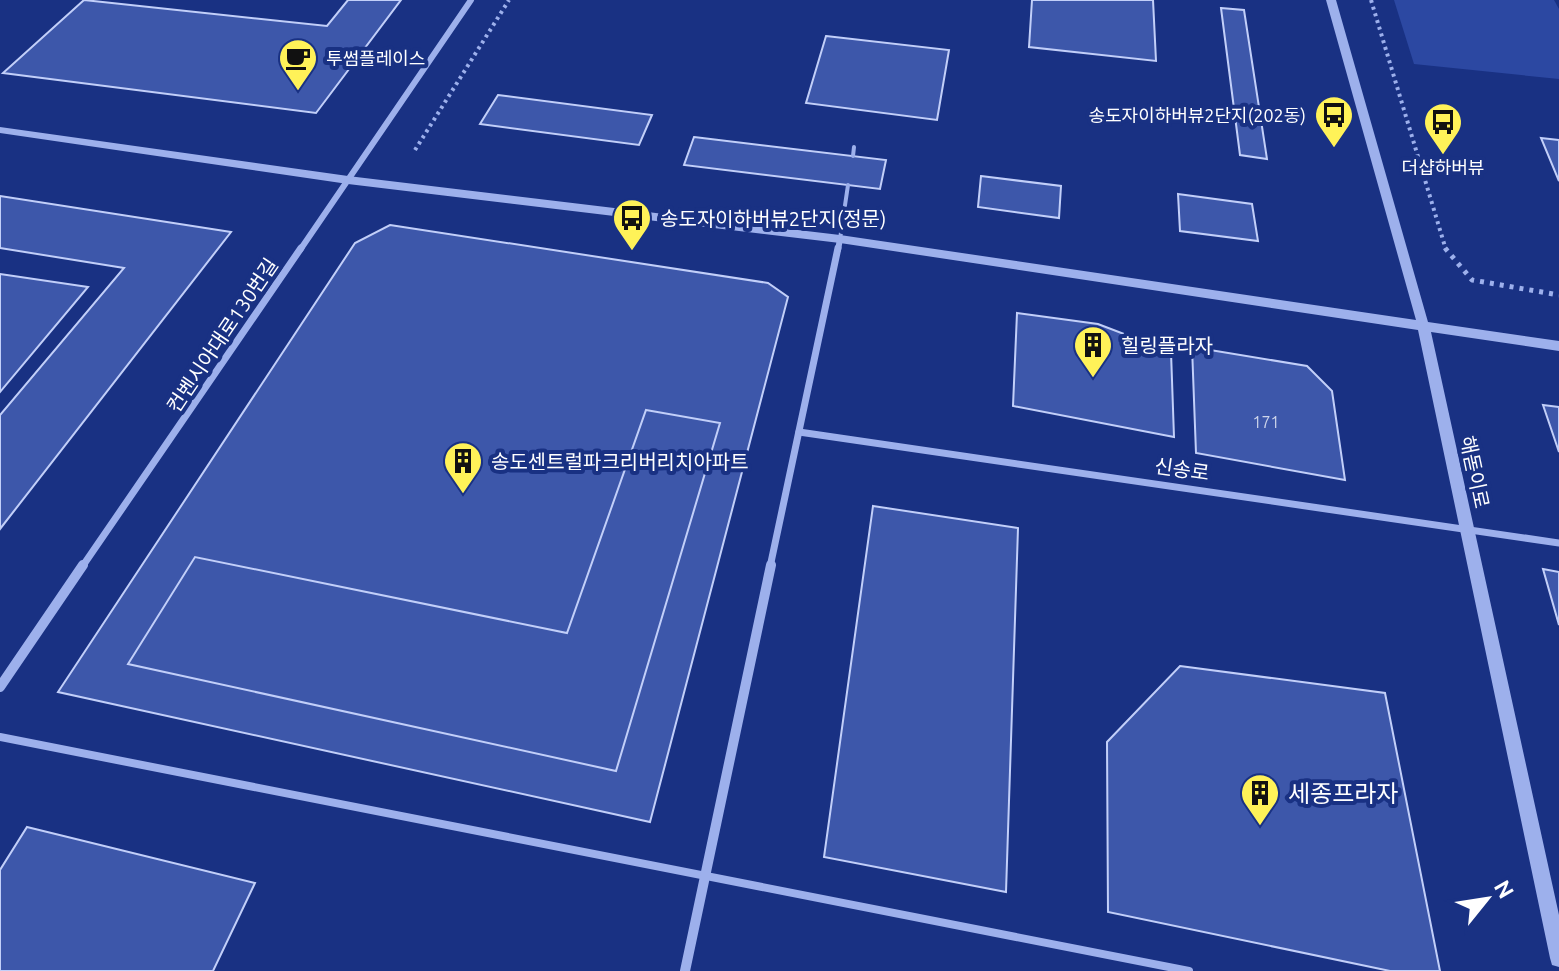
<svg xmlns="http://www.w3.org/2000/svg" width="1559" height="971" font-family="Ubuntu,'Noto Sans KR',sans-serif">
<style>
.green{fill:#2c48a2}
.building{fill:#3d57aa;stroke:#c2cff9;stroke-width:2}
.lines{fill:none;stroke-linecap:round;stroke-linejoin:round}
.path-far1{stroke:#9db0ec;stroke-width:4;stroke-dasharray:3 4;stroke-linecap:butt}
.path{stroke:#9db0ec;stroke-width:5;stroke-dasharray:4 6;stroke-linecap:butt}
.service{stroke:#9db0ec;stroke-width:4}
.pedestrian{stroke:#9db0ec;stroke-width:8}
.minor-far2{stroke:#9db0ec;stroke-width:6}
.minor-far1{stroke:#9db0ec;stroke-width:7}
.minor{stroke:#9db0ec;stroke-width:10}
.tertiary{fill:#9db0ec;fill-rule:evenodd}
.labels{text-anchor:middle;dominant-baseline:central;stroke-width:8;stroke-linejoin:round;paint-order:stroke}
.number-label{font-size:16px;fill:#ced5ea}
.far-poi-label{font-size:18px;fill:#fff;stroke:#193183;text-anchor:start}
.poi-label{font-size:20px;fill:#fff;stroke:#193183;text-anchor:start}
.street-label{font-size:20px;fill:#fff;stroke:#193183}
.near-poi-label{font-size:24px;fill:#fff;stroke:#193183;text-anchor:start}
</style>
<rect width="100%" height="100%" fill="#193183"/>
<path class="green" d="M1394,0H1554L1559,9V79L1414,64Z"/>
<g class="building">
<path d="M84,0L327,26L348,0H401L316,113L3,73Z"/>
<path d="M1032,0H1153L1156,61L1029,47Z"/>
<path d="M1221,8L1244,10L1267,159L1240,155Z"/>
<path d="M826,36L949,50L937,120L806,103Z"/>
<path d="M498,95L652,115L639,145L480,124Z"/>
<path d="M694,137L886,160L880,189L684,165Z"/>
<path d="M1541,138L1559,140V181Z"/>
<path d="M981,176L1061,186L1059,218L978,207Z"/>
<path d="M1178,194L1252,204L1258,241L1180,231Z"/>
<path d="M0,196L231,232L0,529V415L124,268L0,248Z"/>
<path d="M390,225L768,283L788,297L650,822L58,692L355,243Z"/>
<path d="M0,274L88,287L0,392Z"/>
<path d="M1017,313L1098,324L1171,352L1174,437L1013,406Z"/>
<path d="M1192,347L1307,366L1332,391L1345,480L1196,453Z"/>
<path d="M1543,405L1559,407V452Z"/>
<path d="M646,410L720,423L616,771L128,664L195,557L567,633Z"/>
<path d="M873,506L1018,528L1006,892L824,857Z"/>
<path d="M1543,569L1559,572V625Z"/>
<path d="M1180,666L1385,693L1440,971H1390L1108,912L1107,742Z"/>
<path d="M27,827L255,883L213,971H0V870Z"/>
</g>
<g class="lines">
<g class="path-far1">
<path d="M1371,0L1446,250"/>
<path d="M415,150L509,0"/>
</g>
<path class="path" d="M1445,248L1472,280L1559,295"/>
<g class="service">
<path d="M853,156L854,147"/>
<path d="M840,239L848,185"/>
</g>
<path class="pedestrian" d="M0,737L1189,971"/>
<g class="minor-far2">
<path d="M300,250L471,0"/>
<path d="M838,250L840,239"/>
</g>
<g class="minor-far1">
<path d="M799,432L1559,543"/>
<path d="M82,567L301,248"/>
<path d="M770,567L838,248"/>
</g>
<g class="minor">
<path d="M0,687L83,565"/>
<path d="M685,971L771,565"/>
</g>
<path class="tertiary" d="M1326,0H1336L1428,322L1559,341V351L1431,332L1559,915V967L1552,965L1550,958L1418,330L840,243L348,184L0,133V127L348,176L840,235L1416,320Z"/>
</g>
<defs>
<g id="cafe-pin" transform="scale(2)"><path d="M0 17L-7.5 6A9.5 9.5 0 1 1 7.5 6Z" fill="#fff258" stroke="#193183"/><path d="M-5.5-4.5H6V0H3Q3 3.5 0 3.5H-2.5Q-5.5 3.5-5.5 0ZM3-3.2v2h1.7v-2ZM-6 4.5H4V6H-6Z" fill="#111"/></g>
<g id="bus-pin" transform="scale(2)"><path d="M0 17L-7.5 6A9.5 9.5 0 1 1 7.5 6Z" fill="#fff258" stroke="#193183"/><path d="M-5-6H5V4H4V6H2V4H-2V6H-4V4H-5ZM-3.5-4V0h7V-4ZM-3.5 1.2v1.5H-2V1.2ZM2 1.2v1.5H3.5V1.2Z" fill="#111"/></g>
<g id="building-pin" transform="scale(2)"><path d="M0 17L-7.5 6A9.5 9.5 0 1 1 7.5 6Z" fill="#fff258" stroke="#193183"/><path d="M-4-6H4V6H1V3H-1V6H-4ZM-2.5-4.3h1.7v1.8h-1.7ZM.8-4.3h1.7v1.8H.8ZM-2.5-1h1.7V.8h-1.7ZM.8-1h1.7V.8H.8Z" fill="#111"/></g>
</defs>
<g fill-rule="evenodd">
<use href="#cafe-pin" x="298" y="58"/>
<use href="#bus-pin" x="1334" y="115"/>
<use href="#bus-pin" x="1443" y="122"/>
<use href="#bus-pin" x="632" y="218"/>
<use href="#building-pin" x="1093" y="345"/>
<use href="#building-pin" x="463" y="461"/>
<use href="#building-pin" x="1260" y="793"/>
</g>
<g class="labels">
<g class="number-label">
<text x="1266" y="422">171</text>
</g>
<g class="far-poi-label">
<text x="326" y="58">투썸플레이스</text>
<text x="1306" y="115" text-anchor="end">송도자이하버뷰2단지(202동)</text>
<text x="1443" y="167" text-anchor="middle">더샵하버뷰</text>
</g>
<g class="poi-label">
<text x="660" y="218">송도자이하버뷰2단지(정문)</text>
<text x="1121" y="345">힐링플라자</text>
<text x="491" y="461">송도센트럴파크리버리치아파트</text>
</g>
<g class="street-label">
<text transform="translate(222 335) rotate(-56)">컨벤시아대로130번길</text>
<text transform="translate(1182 469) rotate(8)">신송로</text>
<text transform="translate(1475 472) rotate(78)">해돋이로</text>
</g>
<g class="near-poi-label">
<text x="1288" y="793">세종프라자</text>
</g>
</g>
<g transform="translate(1487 899) rotate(60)" stroke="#193183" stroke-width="6" paint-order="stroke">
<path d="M0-6L14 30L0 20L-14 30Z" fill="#ffffff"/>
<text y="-12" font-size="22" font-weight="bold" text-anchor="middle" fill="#ffffff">N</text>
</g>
</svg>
